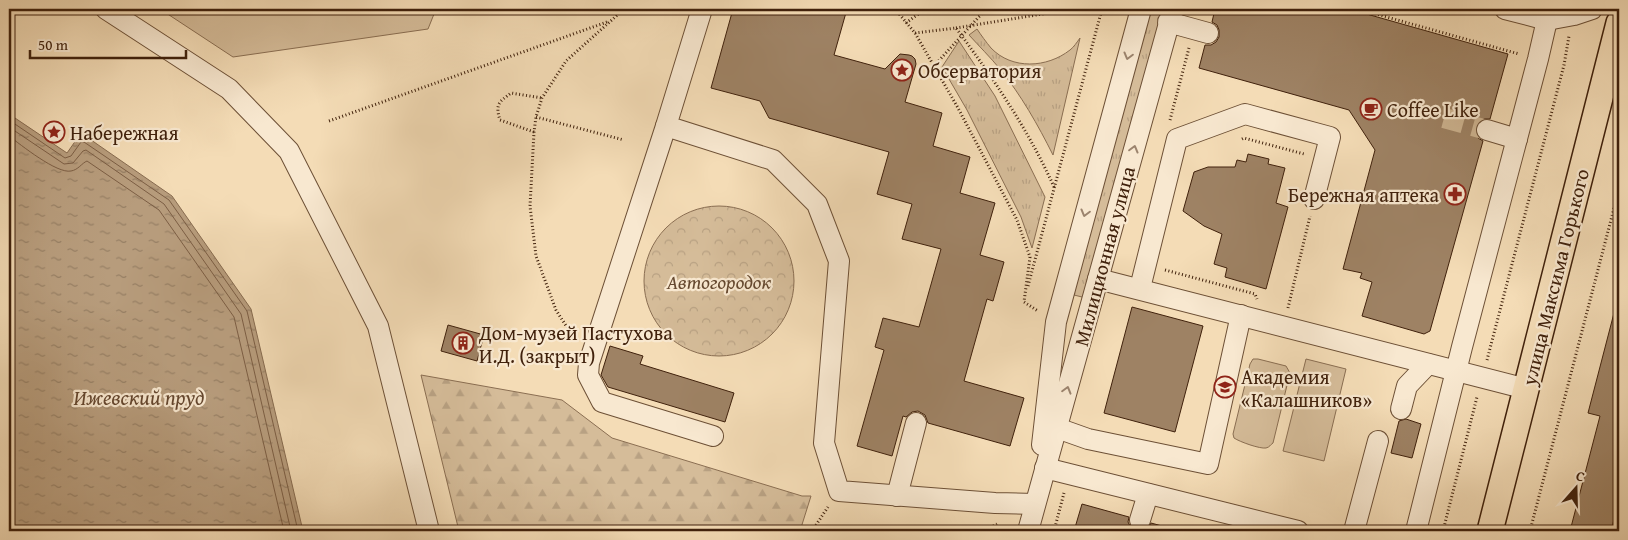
<svg xmlns="http://www.w3.org/2000/svg" width="1628" height="540" font-family="'Gentium Book Plus',serif">
<style>
.grass{fill:url(#grass-tufts);stroke:#8a6e52}
.forest{fill:url(#forest-firs);stroke:#8a6e52}
.park{fill:url(#park-crowns);stroke:#8a6e52}
.pitch{fill:#d5bc99;stroke:#8a6e52}
.water{fill:url(#water-ripples);stroke:#876b4f}
.lines{fill:none;stroke-linecap:round;stroke-linejoin:round}
.shore{stroke:#7c5e44;stroke-width:1}
.building{fill:#9e8264;stroke:#40210c}
.minor-tunnel{stroke:#d0b794;stroke-width:20;stroke-dasharray:20 10;stroke-linecap:butt}
.minor-casing{stroke:#6d5036;stroke-width:22}
.major-casing{stroke:#40210c;stroke-width:28}
.path{stroke:#40210c;stroke-width:3;stroke-dasharray:1 2.5;stroke-linecap:butt}
.minor{stroke:#f8e8d0;stroke-width:20}
.major{stroke:#f4dcb6;stroke-width:25}
.oneway{stroke:#9c846e}
.labels{text-anchor:middle;dominant-baseline:central;stroke-width:4.5;stroke-linejoin:round;paint-order:stroke}
.poi-label{font-size:20px;fill:#40210c;stroke:#f8e8d0;text-anchor:start}
.street-label{font-size:20px;fill:#40210c;stroke:#f8e8d0}
.park-label{font-size:20px;font-style:italic;fill:#65482f;stroke:#f8e8d0}
.water-label{font-size:21px;font-style:italic;fill:#64462e;stroke:#f8e8d0}
</style>
<defs>
<pattern id="grass-tufts" width="24" height="20" patternUnits="userSpaceOnUse" patternTransform="scale(1.25)"><rect width="24" height="20" fill="#d5bc99"/><path d="M3 7l-1-3M5 7V3M7 7l1-3M15 17l-1-3M17 17v-4M19 17l1-3" fill="none" stroke="#b8a183"/></pattern>
<pattern id="forest-firs" width="22" height="20" patternUnits="userSpaceOnUse" patternTransform="scale(1.25)"><rect width="22" height="20" fill="#d5bc99"/><path d="M5 1l3.5 6h-7zM16 11l3.5 6h-7z" fill="#b8a183"/></pattern>
<pattern id="park-crowns" width="20" height="18" patternUnits="userSpaceOnUse" patternTransform="scale(1.25)"><rect width="20" height="18" fill="#d5bc99"/><path d="M2 6a3 3 0 1 1 6 0M12 15a3 3 0 1 1 6 0" fill="none" stroke="#b8a183"/></pattern>
<pattern id="water-ripples" width="26" height="14" patternUnits="userSpaceOnUse" patternTransform="scale(1.25)"><rect width="26" height="14" fill="#b79c7c"/><path d="M2 4q2-2 4 0t4 0M15 11q2-2 4 0t4 0" fill="none" stroke="#967f64"/></pattern>
</defs>
<rect width="100%" height="100%" fill="#f4dcb6"/>
<filter id="stains"><feTurbulence type="fractalNoise" baseFrequency=".004" numOctaves="4"/><feColorMatrix values="0 0 0 0 .2 0 0 0 0 .09 0 0 0 0 .02 0 0 0 .5 -.17"/></filter>
<radialGradient id="worn" r=".72"><stop offset=".6" stop-color="#630" stop-opacity="0"/><stop offset="1" stop-color="#630" stop-opacity=".3"/></radialGradient>
<g class="grass">
<path d="M1147,9H1165L1086,298L1070,294Z"/>
<path d="M977,29C981,35 986,42 991,48C1012,70 1047,68 1070,50C1074,47 1077,42 1080,38L1053,155C1038,125 1021,95 1000,69C990,57 979,46 969,35Z"/>
<path d="M959,41L995,96L1045,197L1032,248L1021,217L967,110L942,67Z"/>
</g>
<path class="forest" d="M421,375L562,400L612,438L802,496H811L800,531H459Z"/>
<circle class="park" cx="719" cy="281" r="75"/>
<g class="pitch">
<path d="M160,9H436L428,29L233,57Z"/>
<path d="M1253,359H1258L1286,366L1290,373L1273,443C1270,445 1270,447 1266,448C1260,449 1240,442 1234,438L1233,434L1250,364Z"/>
<path d="M1306,359L1346,369L1324,461L1283,451Z"/>
</g>
<path class="water" d="M9,115L12,116L67,153L81,133L172,196L251,309L303,531H9Z"/>
<g class="lines">
<g class="shore">
<path d="M9,120L65,158L71,156L81,142H84L169,200L247,311L298,531"/>
<path d="M9,127L64,164L73,163L83,151L86,150L164,204L241,314L291,531"/>
<path d="M9,136C21,145 57,174 71,171C78,170 82,163 87,161L159,210L234,317L284,531"/>
</g>
</g>
<g class="building">
<path d="M733,9H847L834,55L885,69L900,54L909,55L912,56L915,59L916,64L905,102L942,113L933,146L970,157L960,193L995,203L980,255L1004,262L993,301L987,299L964,381L1024,398L1010,446L928,423L925,415L918,411L912,412L906,417L903,416L892,456L857,446L884,350L875,347L883,318L919,327L941,249L902,239L912,204L877,194L889,152L769,118L760,101L711,88Z"/>
<path d="M1215,9H1349L1508,54L1490,119H1484L1479,121L1476,127V133L1478,138L1483,141L1430,331L1424,334L1362,316L1372,282L1360,278L1362,273L1343,269L1375,150L1349,110L1199,68L1205,45H1211L1216,42L1219,37V30L1217,25L1212,22Z"/>
<path d="M1248,154L1269,159L1268,164L1285,168L1276,203L1288,207L1266,289L1225,277L1227,268L1214,264L1222,234L1204,226L1183,211L1194,172L1208,167H1235L1237,160L1246,162Z"/>
<path d="M1132,307L1203,326L1175,432L1104,413Z"/>
<path d="M1614,313L1619,314V500L1611,531H1570L1600,416L1588,413Z"/>
<path d="M448,325L484,335L477,361L441,351Z"/>
<path d="M610,346L643,356L640,364L734,393L725,422L608,387L601,375Z"/>
<path d="M1406,419L1421,424L1412,458L1391,453L1399,421Z"/>
<path d="M1082,504L1129,517L1128,522L1131,528L1136,531H1074Z"/>
<path d="M1151,523L1162,526L1161,531H1143L1148,528Z"/>
</g>
<g class="lines">
<path class="minor-tunnel" d="M1444,118L1487,130"/>
<g class="minor-casing">
<g id="minor">
<path d="M106,9L229,89L289,151L378,326L429,531"/>
<path d="M702,9L666,126L773,160L817,204L839,261L824,443L839,491L995,503L1035,504"/>
<path d="M1505,9L1547,20L1574,15L1592,9"/>
<path d="M1168,22L1208,33"/>
<path d="M666,126L589,363L588,375L602,402L713,436"/>
<path d="M1487,130L1517,139"/>
<path d="M1098,279L1527,389"/>
<path d="M1140,288L1177,139L1245,114L1330,137L1314,199"/>
<path d="M1401,409L1407,386L1428,364"/>
<path d="M1057,428L1088,439L1208,464L1241,315"/>
<path d="M1042,445L1056,322L1141,9"/>
<path d="M1045,468L1298,531"/>
<path d="M897,496L916,423"/>
<path d="M1140,520L1148,494"/>
<path d="M1028,531L1173,9"/>
<path d="M1354,531L1378,441"/>
<path d="M1416,531L1462,347L1538,59L1547,20"/>
</g>
</g>
<g class="major-casing">
<path id="major" d="M1490,531L1619,23"/>
</g>
<g class="path">
<path d="M895,9L915,33L958,108L1017,220L1030,257L1024,302L1038,311"/>
<path d="M1358,9L1519,54"/>
<path d="M906,23L925,9"/>
<path d="M956,28L1073,9"/>
<path d="M915,33L956,28C993,78 1028,129 1054,187"/>
<path d="M934,66L986,9"/>
<path d="M536,117L624,140"/>
<path d="M1170,120L1189,48"/>
<path d="M329,121L607,22"/>
<path d="M534,132L500,120C495,104 499,102 511,93L542,98"/>
<path d="M1242,139L1244,138L1304,154"/>
<path d="M1165,270L1255,294L1257,299"/>
<path d="M1028,286L1102,9"/>
<path d="M1288,308L1310,216"/>
<path d="M575,340L556,310L536,256L530,206L534,132L536,117L542,98L566,61L624,9"/>
<path d="M1487,360L1564,65L1569,36"/>
<path d="M812,531L828,507"/>
<path d="M984,531L997,524"/>
<path d="M1054,531L1064,493"/>
<path d="M1443,531L1477,397"/>
<path d="M1530,531L1619,189"/>
</g>
<use href="#minor" class="minor"/>
<use href="#major" class="major"/>
</g>
<defs><path id="oneway-chevron" d="M-2-3.5L2.5 0L-2 3.5" fill="none" stroke-width="1.6" stroke-linecap="round" stroke-linejoin="round" transform="scale(1.25)"/></defs>
<g class="oneway">
<use href="#oneway-chevron" transform="translate(1128 56) rotate(105)"/>
<use href="#oneway-chevron" transform="translate(1134 149) rotate(-75)"/>
<use href="#oneway-chevron" transform="translate(1085 213) rotate(105)"/>
<use href="#oneway-chevron" transform="translate(1067 390) rotate(-74)"/>
</g>
<defs>
<g id="sight-ring" transform="scale(1.125)"><circle r="9.5" fill="#f8e8d0" stroke="#8f2418" stroke-width="1.5"/><path d="M0-6L1.8-2.2L6-1.7L2.9 1.2L3.7 5.4L0 3.3L-3.7 5.4L-2.9 1.2L-6-1.7L-1.8-2.2Z" fill="#8f2418"/></g>
<g id="cafe-ring" transform="scale(1.125)"><circle r="9.5" fill="#f8e8d0" stroke="#8f2418" stroke-width="1.5"/><path d="M-5.5-4.5H6V0H3Q3 3.5 0 3.5H-2.5Q-5.5 3.5-5.5 0ZM3-3.2v2h1.7v-2ZM-6 4.5H4V6H-6Z" fill="#8f2418"/></g>
<g id="pharmacy-ring" transform="scale(1.125)"><circle r="9.5" fill="#f8e8d0" stroke="#8f2418" stroke-width="1.5"/><path d="M-2-6h4v4h4v4h-4v4h-4v-4h-4v-4h4Z" fill="#8f2418"/></g>
<g id="building-ring" transform="scale(1.125)"><circle r="9.5" fill="#f8e8d0" stroke="#8f2418" stroke-width="1.5"/><path d="M-4-6H4V6H1V3H-1V6H-4ZM-2.5-4.3h1.7v1.8h-1.7ZM.8-4.3h1.7v1.8H.8ZM-2.5-1h1.7V.8h-1.7ZM.8-1h1.7V.8H.8Z" fill="#8f2418"/></g>
<g id="school-ring" transform="scale(1.125)"><circle r="9.5" fill="#f8e8d0" stroke="#8f2418" stroke-width="1.5"/><path d="M0-5L7-2L0 1L-7-2ZM-4 1L0 2.5L4 1V4Q0 6-4 4Z" fill="#8f2418"/></g>
</defs>
<g fill-rule="evenodd">
<use href="#sight-ring" x="902" y="70"/>
<use href="#cafe-ring" x="1371" y="109"/>
<use href="#sight-ring" x="54" y="132"/>
<use href="#pharmacy-ring" x="1455" y="194"/>
<use href="#building-ring" x="463" y="343"/>
<use href="#school-ring" x="1225" y="387"/>
</g>
<g class="labels">
<g class="poi-label">
<text x="918" y="70">Обсерватория</text>
<text x="1387" y="109">Coffee Like</text>
<text x="70" y="132">Набережная</text>
<text x="1439" y="194" text-anchor="end">Бережная аптека</text>
<text x="479" y="332">Дом-музей Пастухова<tspan x="479" dy="23">И.Д. (закрыт)</tspan></text>
<text x="1241" y="376">Академия<tspan x="1241" dy="23">«Калашников»</tspan></text>
</g>
<g class="street-label">
<text transform="translate(1104 256) rotate(-75)">Милиционная улица</text>
<text transform="translate(1555 277) rotate(-76)">улица Максима Горького</text>
</g>
<g class="park-label">
<text x="719" y="281">Автогородок</text>
</g>
<g class="water-label">
<text x="139" y="397">Ижевский пруд</text>
</g>
</g>
<rect width="1628" height="540" fill="none" stroke="#f4dcb6" stroke-width="30"/>
<rect x="10" y="10" width="1608" height="520" fill="none" stroke="#40210c" stroke-width="2.5"/>
<rect x="15" y="15" width="1598" height="510" fill="none" stroke="#40210c"/>
<g transform="translate(1576 488) rotate(20)" stroke="#f8e8d0" stroke-width="4" paint-order="stroke">
<path d="M0-4L9 19L0 12L-9 19Z" fill="#40210c"/>
<text y="-8" font-size="14" font-weight="bold" text-anchor="middle" fill="#40210c">С</text>
</g>
<path d="M30 50v8h156v-8" fill="none" stroke="#40210c" stroke-width="2.5"/>
<text x="38" y="50" font-size="15" fill="#40210c" stroke="#f8e8d0" stroke-width="4" paint-order="stroke">50 m</text>
<rect width="100%" height="100%" filter="url(#stains)"/>
<rect width="100%" height="100%" fill="url(#worn)"/>
</svg>
